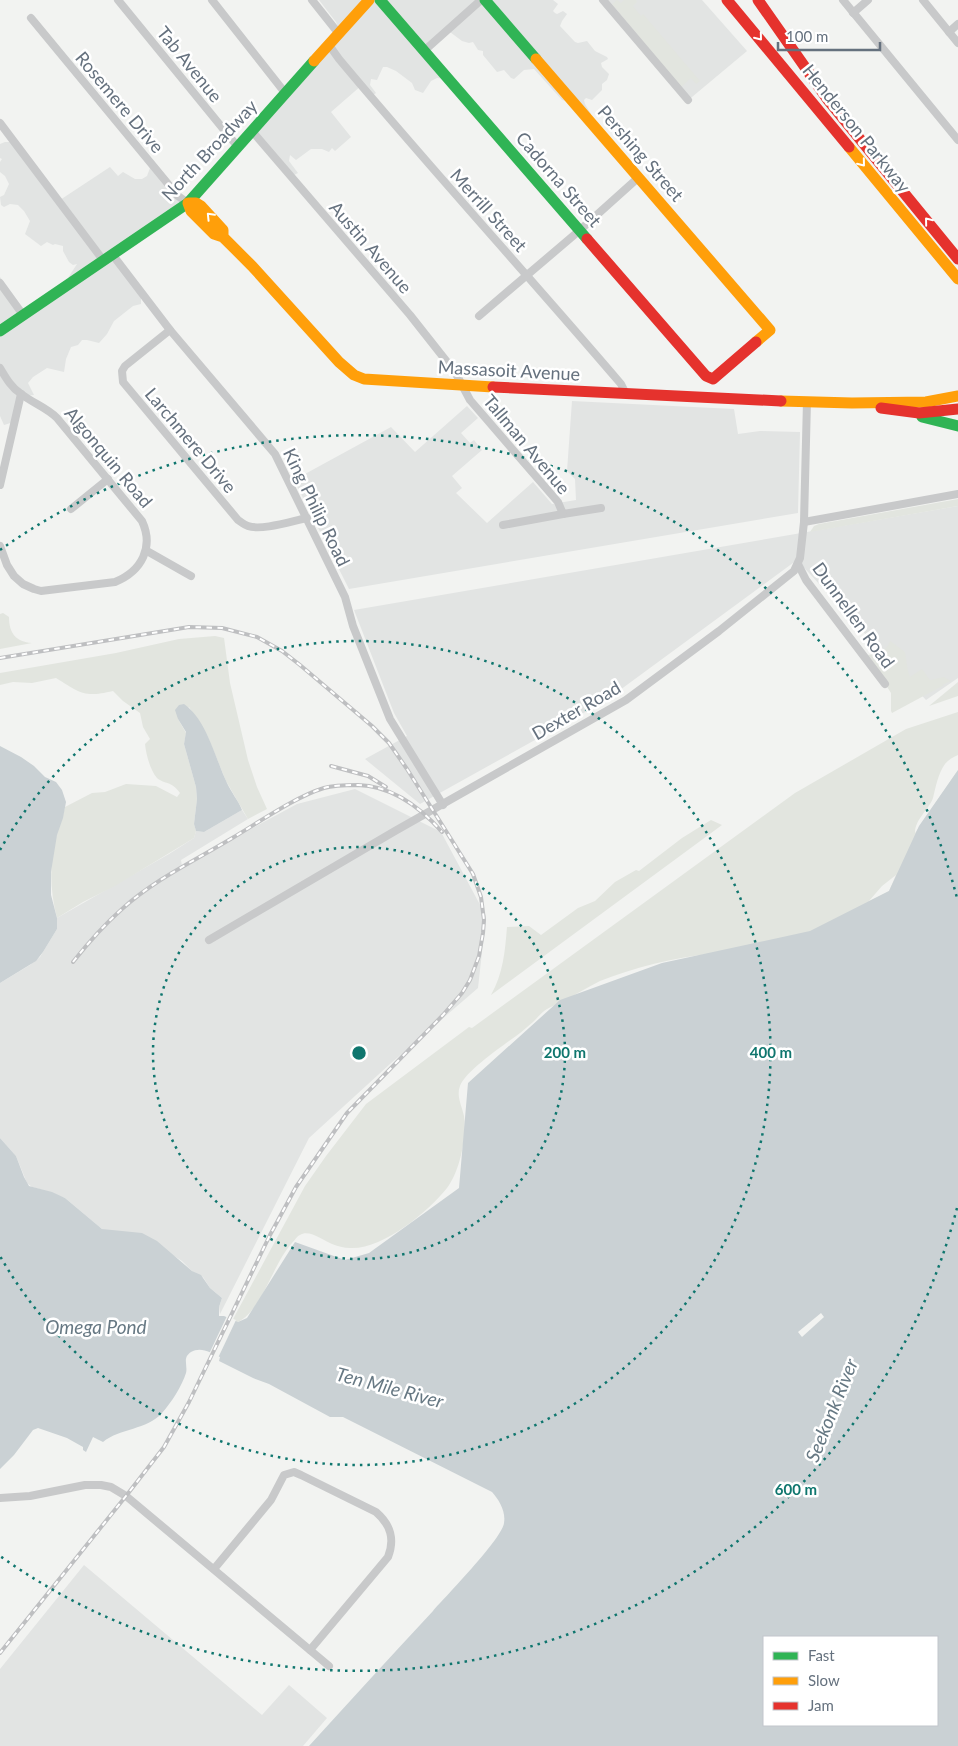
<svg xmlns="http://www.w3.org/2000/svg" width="958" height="1746" font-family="Lato,sans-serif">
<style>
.built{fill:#e2e4e3}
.green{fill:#e2e5df;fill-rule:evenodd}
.water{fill:#cad1d4;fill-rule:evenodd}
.pier{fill:#f2f3f1}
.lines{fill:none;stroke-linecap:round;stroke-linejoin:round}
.street{stroke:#c8c9ca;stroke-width:8}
.fast{stroke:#30b455;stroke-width:11}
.slow{stroke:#ff9f0a;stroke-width:11}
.jam{stroke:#e5322d;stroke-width:11}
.rail-casing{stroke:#bebfc1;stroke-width:4}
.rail{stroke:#fff;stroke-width:2;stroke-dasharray:5.5;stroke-linecap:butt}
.oneway{stroke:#fff}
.ring{fill:none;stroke:#0f766e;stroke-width:2.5;stroke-dasharray:2.5 5}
.labels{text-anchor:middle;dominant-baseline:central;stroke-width:5;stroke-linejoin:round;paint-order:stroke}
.street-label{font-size:18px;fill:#65717e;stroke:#fff}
.water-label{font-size:19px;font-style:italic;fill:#667883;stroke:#fff}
.centre{fill:#0f766e;stroke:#fff;stroke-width:2.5}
.ring-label{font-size:15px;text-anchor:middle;font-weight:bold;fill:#0f766e;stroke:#fff;stroke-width:5;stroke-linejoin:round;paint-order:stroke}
</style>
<rect width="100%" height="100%" fill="#f2f3f1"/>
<g class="built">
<path d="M319,0H553L558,4L553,11L555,13L557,14L563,11L567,14L562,21L560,26L575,42L578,43L587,41L595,51L607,57L608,59L601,63L602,67L609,74L607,80L602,84V90L592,100L586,98L584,100L585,104L591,114L587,115L573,103L562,100L534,69L524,70L514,79L511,78L504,70L497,72L483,55V51L478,50L473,42L469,43L462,41L450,32L426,46L445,79L437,78L431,81L423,93L415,90L412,83L396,71L387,67H383L377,80L371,79L370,85L376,93L372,96L362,85L331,112L351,137L335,151L332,148L329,152L322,149H311L296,160L290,155L289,161L298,173L294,175L255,131L340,31L336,22Z"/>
<path d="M605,0H702L747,51L686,102Z"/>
<path d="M5,142H13L60,200L110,167L118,176L123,172L135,179H142L147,176L153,160L185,199L112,253L141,298V304L133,306L114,321L107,334L99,343L87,340H82L78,345L71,347L66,359L64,372L47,368L33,377L28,383L34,395L24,396L17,421L4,425L0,416V277L26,312L72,280L68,278L77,264L73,265L69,262L63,251V246L55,244L53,245L47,242L41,246L25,234L30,221L24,211L18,205L10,204L4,207L1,205L0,197L4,195L9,184L5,176L0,172V162L2,159L0,158V144Z"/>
<path d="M572,401L734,409L738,434L760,431L800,432L798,513L349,589L294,480L391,427L415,452L467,406L478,418L461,433L470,443L474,440L482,450L452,476L462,488L456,493L487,523L533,482L552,504L576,500L575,479L567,471Z"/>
<path d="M958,506V678L926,700L797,560L605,701L420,804L365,759L407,736L394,713L354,610Z"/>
<path d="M355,789L441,832L486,916L478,988L390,1064L309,1138L220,1314L219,1307L222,1298L210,1288L203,1277L192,1271L182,1261L171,1254L102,1229L65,1198L43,1190L32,1187L27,1183L16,1156L0,1138V983L30,965L40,957L57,929V918L169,854L194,838L196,831L204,832L242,810L248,819L181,860L182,866L297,804Z"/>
<path d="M84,1565L262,1715L289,1685L327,1718L303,1746H0V1669Z"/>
</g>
<g class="green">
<path d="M617,0L621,3L624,0H636L637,2L633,6L641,16L643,14L700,81L696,84L691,78L681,87L612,4Z"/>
<path d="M958,499V506L810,532L814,526L819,524Z"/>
<path d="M3,613L9,617C9,633 16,642 32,643L0,649V614Z"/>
<path d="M215,636L224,638L230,683L248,760L257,787L267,809L248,819L226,781L207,735L189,707L178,719L186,733L184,744L196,787L197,799L194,824L196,831L194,838L115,886L83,902L57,918C50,891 49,864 56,837C59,827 63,817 65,807L92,793L105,792L126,784L156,786L177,797L180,793C171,780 165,785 157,778C150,770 146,754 145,744L150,739L143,727L140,713L123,701L113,691C83,698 81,693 56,678L32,683L13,682L0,685V673L116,653L179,639Z"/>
<path d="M890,641L905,652L908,671L910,677L922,669L930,680L944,677L951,681L942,685H944L892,713L891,711V693L867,655C876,655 888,650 890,641Z"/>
<path d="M958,682V696L929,706Z"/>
<path d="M958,712V755C953,757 948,760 945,764C938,774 936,786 933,798C928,811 915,819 915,833L958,770L873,927L710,954C675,957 633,968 600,981C588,987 576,994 564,1001C558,1004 552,1006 547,1009C542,1012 537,1018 533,1022C525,1029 518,1035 509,1041C497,1050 465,1072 460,1086C456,1096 462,1106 464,1116C467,1136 460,1171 447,1188C428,1212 382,1250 350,1248C344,1248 337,1246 332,1244C324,1241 309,1229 300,1235C297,1236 295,1240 292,1243C272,1265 263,1309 238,1322L232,1321L305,1186L326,1156L366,1104L469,1027L472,1028L795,793L906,729ZM896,875L889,891L869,901L882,886Z"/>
<path d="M711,820L722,825L491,995C503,974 505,952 507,927L529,926L541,935L578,908L595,901L615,882L636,870L639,871L682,838Z"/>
</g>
<g class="water">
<path d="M184,704C207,720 215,758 227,783C231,792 238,800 242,810L204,832L196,831L194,824L197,799L196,787L184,744L186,732L178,719L175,710L179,705Z"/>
<path d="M0,746L21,757L34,766L45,777L56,782L62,790L66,802L63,818L57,835L51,872V895L57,918V929L43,952L36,961L0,983Z"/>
<path d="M958,770V1746H309C350,1701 391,1656 433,1611C446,1596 502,1539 504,1523C506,1511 499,1500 492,1492L343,1417H330L269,1384L253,1378L219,1361L220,1357C211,1353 201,1346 191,1352C182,1358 188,1365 186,1373C182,1386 171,1403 162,1413C147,1430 120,1428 103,1442L93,1437L86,1452L83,1450V1447L67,1438L38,1428L33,1430L14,1455L0,1469V1138L16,1156L24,1177L29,1186L52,1192L65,1198L102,1229L142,1233L157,1241L192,1271L201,1275L210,1288L222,1298L219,1307V1316H224L238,1322L247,1318L295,1242L345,1260L369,1253L459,1188L468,1083L560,1000L662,963L810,931L889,891L919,826ZM764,1637H937V1725H764Z"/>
</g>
<g class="pier">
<path d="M821,1313L824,1317L802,1337L798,1332Z"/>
<path d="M227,1316L236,1320L218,1358L209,1354Z"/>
</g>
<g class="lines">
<g class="street">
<path d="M118,0L238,147"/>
<path d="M212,0L286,94"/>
<path d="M312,0L339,34"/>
<path d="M603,0L688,100"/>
<path d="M843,0L958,140"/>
<path d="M923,0L958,43"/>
<path d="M853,13L868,0"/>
<path d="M31,18L178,196L188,203"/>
<path d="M949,32L958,24"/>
<path d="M329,45L339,59C431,169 528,275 621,384L626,394"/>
<path d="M425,50L481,0"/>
<path d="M0,123L103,260"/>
<path d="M252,131L410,315L455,372L470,400L558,502L563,514L601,508"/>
<path d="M112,254L170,330L275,454L345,597L353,626L390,719L443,805"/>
<path d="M0,283L23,315"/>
<path d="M479,316L580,230L639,177"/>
<path d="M170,330L125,366L122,371L123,382L238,520C241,522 245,525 248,526C261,531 292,521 307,518"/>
<path d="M0,368C6,378 11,387 20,393C32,403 46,407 57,418L142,521C154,547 142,571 115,582L41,591L34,589L23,584L14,576L7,565L0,546"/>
<path d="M0,485L21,394"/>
<path d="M71,509L108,479"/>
<path d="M804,522L958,494"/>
<path d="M503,525L563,514"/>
<path d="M147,551L191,576"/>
<path d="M798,564L806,580L885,684"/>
<path d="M209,940L395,831L626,700L719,631L794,571L800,558L804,522L807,401"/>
<path d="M0,1498L30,1496L85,1485H101L111,1487L126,1496L329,1666"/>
<path d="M214,1569L271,1500L284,1475L294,1472L301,1475L376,1512C391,1525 395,1539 388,1557L310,1650"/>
</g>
<g class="fast">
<path d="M380,0L587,239"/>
<path d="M485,0L536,59"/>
<path d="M0,331L188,203L314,61"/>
<path d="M922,417L958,426"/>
</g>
<g class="slow">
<path d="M536,59L770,330L756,342"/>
<path d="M314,61L369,0"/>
<path d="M849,147L958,279"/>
<path d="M223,237V230L201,206L196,203H188L191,211L214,234L223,237L252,266L339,362L354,375L364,379L493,387"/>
<path d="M781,401L852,403L926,402L958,396"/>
</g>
<g class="jam">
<path d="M727,0L849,147"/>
<path d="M758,0L828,100L958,259"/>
<path d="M587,239L706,376L713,379L756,342"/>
<path d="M493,387L781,401"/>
<path d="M881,408L919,413L958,409"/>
</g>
<g class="rail-casing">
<g id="rail">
<path d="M0,658L189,627L222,628L257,637L282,651L300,665L372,726L389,743L407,769L473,874L481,897L484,920L483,933L479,956L470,980L462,993L443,1015L347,1113L296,1187L270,1235L189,1402L164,1447L126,1496L0,1653"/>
<path d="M331,766L368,776L386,787"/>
<path d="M73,962C88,943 104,925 122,909C155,879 196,860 234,837C259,822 297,796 324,788C334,785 347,785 358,785C392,786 420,807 442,832"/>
</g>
</g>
<use href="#rail" class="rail"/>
</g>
<defs><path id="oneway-chevron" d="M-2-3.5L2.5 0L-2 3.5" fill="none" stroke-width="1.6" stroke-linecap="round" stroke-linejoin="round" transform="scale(1.25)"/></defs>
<g class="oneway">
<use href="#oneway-chevron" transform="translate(759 37) rotate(51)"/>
<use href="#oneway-chevron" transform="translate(862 163) rotate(51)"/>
<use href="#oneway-chevron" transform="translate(210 216) rotate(-134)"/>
<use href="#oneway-chevron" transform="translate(928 221) rotate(-129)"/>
</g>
<g class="ring">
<circle cx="359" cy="1053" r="206"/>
<path d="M0 850A412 412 0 1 1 0 1256"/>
<path d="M957 1208A618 618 0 0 1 0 1556M0 550A618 618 0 0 1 957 898"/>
</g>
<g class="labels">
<g class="street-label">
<text transform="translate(190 64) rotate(51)">Tab Avenue</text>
<text transform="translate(120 102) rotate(50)">Rosemere Drive</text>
<text transform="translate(857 128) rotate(51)">Henderson Parkway</text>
<text transform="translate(209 150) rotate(-47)">North Broadway</text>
<text transform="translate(641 153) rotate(49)">Pershing Street</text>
<text transform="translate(559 179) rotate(49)">Cadorna Street</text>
<text transform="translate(489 210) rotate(48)">Merrill Street</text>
<text transform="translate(371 247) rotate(49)">Austin Avenue</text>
<text transform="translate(509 370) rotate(3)">Massasoit Avenue</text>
<text transform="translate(191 440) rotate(50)">Larchmere Drive</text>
<text transform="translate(527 444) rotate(50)">Tallman Avenue</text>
<text transform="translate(109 457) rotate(50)">Algonquin Road</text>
<text transform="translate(317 507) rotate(64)">King Philip Road</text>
<text transform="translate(854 615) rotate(54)">Dunnellen Road</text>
<text transform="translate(576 710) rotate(-30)">Dexter Road</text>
</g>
<g class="water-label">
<text x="96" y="1326">Omega Pond</text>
<text transform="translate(390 1387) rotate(15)">Ten Mile River</text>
<text transform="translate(831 1410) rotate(-68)">Seekonk River</text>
</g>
</g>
<circle cx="359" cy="1053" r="8" class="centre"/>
<g class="ring-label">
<text x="565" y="1058">200 m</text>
<text x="771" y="1058">400 m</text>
<text x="796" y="1495">600 m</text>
</g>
<rect x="763" y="1636" width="175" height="90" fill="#ffffff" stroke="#c1c6cb"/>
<rect x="773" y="1652" width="25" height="8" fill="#30b455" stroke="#c1c6cb"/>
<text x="808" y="1661" font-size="15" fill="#65717e">Fast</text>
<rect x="773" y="1677" width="25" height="8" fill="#ff9f0a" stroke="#c1c6cb"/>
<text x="808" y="1686" font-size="15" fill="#65717e">Slow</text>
<rect x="773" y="1702" width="25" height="8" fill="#e5322d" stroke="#c1c6cb"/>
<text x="808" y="1711" font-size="15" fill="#65717e">Jam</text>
<path d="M778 42v8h102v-8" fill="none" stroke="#65717e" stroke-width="2.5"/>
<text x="786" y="42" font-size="15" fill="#65717e" stroke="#ffffff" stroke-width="4" paint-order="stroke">100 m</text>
</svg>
